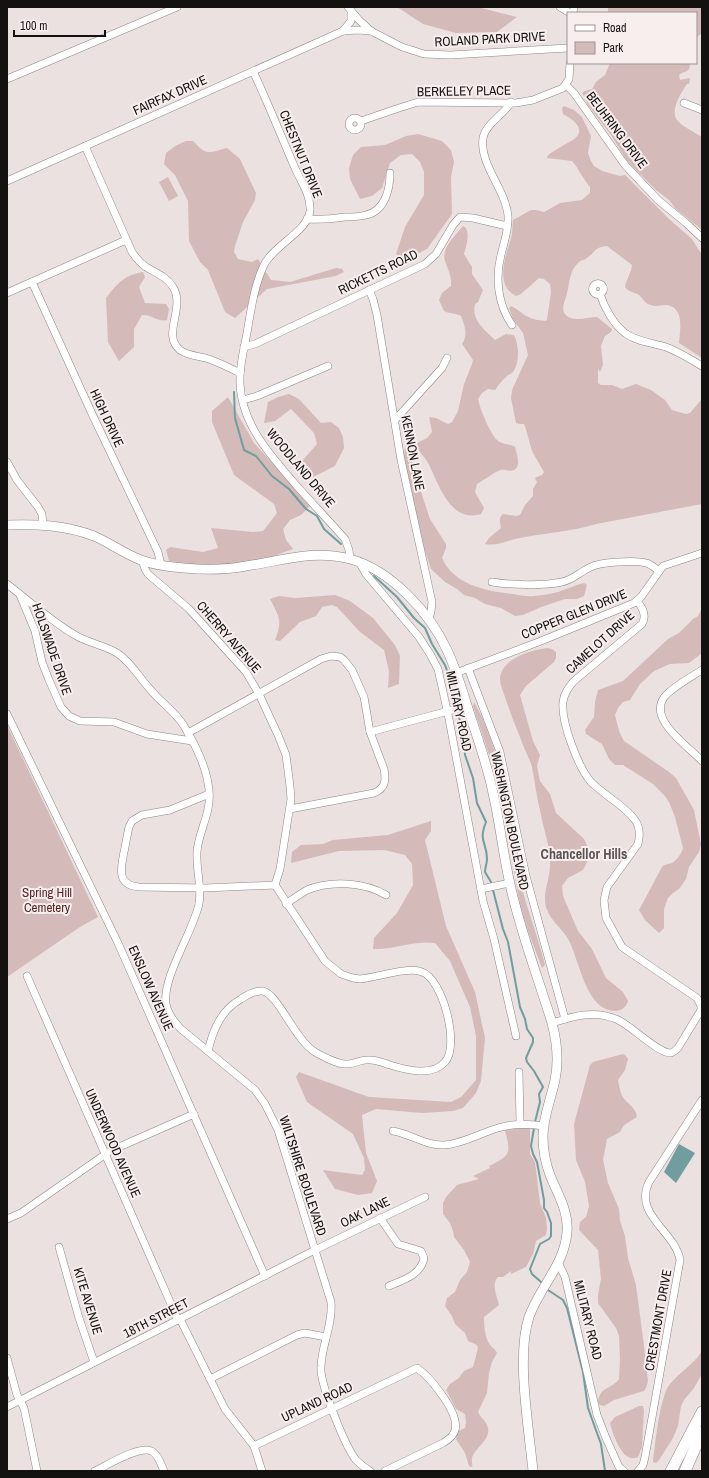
<svg xmlns="http://www.w3.org/2000/svg" width="709" height="1478" font-family="'Archivo Narrow',sans-serif">
<style>
.green{fill:#d4bbb9}
.water{fill:#729d9e}
.lines{fill:none;stroke-linecap:round;stroke-linejoin:round}
.stream{stroke:#729d9e;stroke-width:2}
.minor-casing{stroke:#8e8685;stroke-width:8}
.tertiary-casing{stroke:#8e8685;stroke-width:10}
.primary-casing{stroke:#8e8685;stroke-width:12}
.minor{stroke:#fff;stroke-width:7}
.tertiary{stroke:#fff;stroke-width:9}
.primary{stroke:#fff;stroke-width:11}
.labels{text-anchor:middle;dominant-baseline:central;stroke-width:4;stroke-linejoin:round;paint-order:stroke}
.street-label{font-size:13px;fill:#141111;stroke:#f7eeed}
.park-label{font-size:13px;fill:#562323;stroke:#f7eeed}
.neighbourhood-label{font-size:14px;font-weight:bold;fill:#5c5454;stroke:#f7eeed}
</style>
<rect width="100%" height="100%" fill="#eae1e0"/>
<g class="green">
<path d="M397,7H477L517,17L497,32L456,33L423,24Z"/>
<path d="M608,7H702V33L696,38V13H608Z"/>
<path d="M610,63H690C690,74 685,70 679,75L680,80L689,78L690,79L689,84H687C681,93 669,111 678,121C684,128 695,132 702,137V230L676,209L669,200L656,190L627,161L611,135L588,105L585,98L582,93L585,91L592,89L596,82L605,75Z"/>
<path d="M564,106L574,110L582,117L591,136L588,153L591,161L594,166L602,171L620,176L625,175L669,219L692,239L702,255V358L679,343C680,330 685,307 666,305C661,305 656,307 651,305C645,304 643,298 639,295C634,292 629,292 625,287C626,279 631,274 632,265L607,246C595,247 596,251 587,258C585,260 581,260 579,262C569,271 570,282 567,293C566,300 559,310 567,316C574,322 588,317 597,317L612,329L611,332L605,336L601,346L603,365L600,372L598,369V383L601,385H612L622,389L636,384L651,390L665,400L672,410L686,414L690,413L702,399V504L596,524C570,532 542,533 515,539C504,542 496,546 485,544L489,538L501,528C500,522 498,519 503,514L516,516L520,515L525,505L533,496V489L537,482L535,478L542,475L544,472L532,451L525,426L524,424H519L516,423L511,398L512,390L528,355L523,333L513,319L509,308L511,306C516,308 519,311 523,314C530,319 537,320 545,321L547,320L551,292L550,284L544,279L539,278L521,294L516,296C494,285 506,255 511,238C513,232 512,226 513,220L531,210H536L544,212L560,203L582,200L590,193V187C583,179 579,169 572,161L547,158L548,155C553,152 558,148 564,145C586,135 583,125 563,114L562,108Z"/>
<path d="M418,134L442,141L451,150L454,162L451,177L452,214L427,249L405,260L396,254L405,227L424,195V172L420,162L412,154L401,155L390,163L382,188L372,196L360,199L350,179L349,168L353,155L361,147L385,145L406,136Z"/>
<path d="M186,141H193C207,156 208,153 227,148L240,159L256,193L255,200L243,222L235,246L234,252L238,259L252,262L258,259L271,280L290,282L336,268L342,269L344,272L336,276L267,289L235,318L225,312L208,270L200,262L189,241L188,201L175,175L164,164L166,153L175,146Z"/>
<path d="M168,177L178,196L169,201L159,182Z"/>
<path d="M463,226L466,228C470,236 466,246 464,254L472,267V274L483,290L478,302L475,304C471,320 485,330 495,340L506,334L514,335C519,345 520,362 513,372C511,374 507,375 505,378C501,381 498,386 495,390L488,389L482,393L478,399C480,409 490,433 497,440C502,445 509,443 515,447C516,452 522,466 514,470C510,472 505,469 501,470C494,472 483,481 477,484L475,492L484,508L481,514C449,524 438,481 427,461C423,454 416,451 417,443L427,438L432,432L429,417L436,418L448,424L452,422L458,411L464,384L472,364L473,360L462,344C468,335 465,326 461,316C456,313 450,314 444,311L439,300L442,293L451,286C452,277 448,270 445,261C441,248 455,236 463,226Z"/>
<path d="M143,272L145,277L139,287L145,303L166,304L169,309L167,320C157,322 151,314 142,315L134,329V347L119,361L108,342L106,298C117,284 124,275 143,272Z"/>
<path d="M289,394L299,399L321,423L331,422L339,428L343,437L344,448L335,466L307,480L302,461L317,444L314,433L291,409L275,421L264,423L268,402L278,397Z"/>
<path d="M228,397L254,443L311,505L301,515L290,520L283,529L286,540L293,549L260,561L208,568L169,561L166,550L170,547L203,552L218,548L211,528L253,532L263,531L277,513L274,504L234,475L212,422V411Z"/>
<path d="M405,447L411,456L416,477L430,519L446,544V548L442,558C454,585 486,591 513,594C519,595 527,597 534,596C542,595 551,594 558,592C567,589 575,585 584,583L587,585L584,596L577,599H565L541,607L523,615L515,616L501,608L485,604L475,598L464,595L457,589L445,582L431,569L423,545L405,463L404,455Z"/>
<path d="M335,595L350,601L373,618L395,645L400,656L399,684L388,688L389,671L384,650L359,631L337,607L332,605L322,607L316,616L300,622L280,641L275,640C283,620 279,617 270,599L279,596L295,598Z"/>
<path d="M702,608V653L689,663L670,664L654,671L640,684L630,700L623,702L618,708L615,715L619,731L624,741L669,772L676,778L694,810L701,844L699,852L689,867L686,879L679,889L673,893L668,898L664,909V928L659,933L645,920L639,910L662,867C666,863 668,865 672,863C676,861 682,853 683,848L675,817L669,802L664,795L653,784L623,765H615L609,759L602,744L586,734L585,730L594,717L595,702L598,690L623,681L668,639L679,633L693,619L698,616Z"/>
<path d="M547,648L552,649L556,652V658L554,662L526,686L520,695L533,741L540,755L537,766L540,781L550,794L556,813L584,839L589,849L588,860L583,870L568,878L562,886L563,896L578,931L592,949L606,978L623,992L628,1001C626,1007 622,1011 615,1011C585,1010 580,960 568,939C561,927 551,922 546,907C542,892 551,877 550,862C550,846 544,831 541,815C537,799 535,783 532,767C530,760 526,752 523,745C517,729 510,713 505,697C503,691 500,685 500,679C501,659 530,650 547,648Z"/>
<path d="M474,702C505,756 507,821 520,881C527,909 538,937 545,965L542,968L529,934L520,904L503,810L492,764L473,706Z"/>
<path d="M7,725L98,917L80,927L7,977Z"/>
<path d="M431,821V831L425,840L446,926L475,992L485,1038L481,1081L476,1093L463,1108L453,1111L422,1113L376,1109L362,1115L366,1153L377,1181L372,1193L358,1195L335,1189L323,1170L362,1175L365,1170L364,1158L353,1134L307,1102L296,1077L299,1072L369,1097L451,1102L461,1097L476,1080V1036L470,1007L450,961L435,943C414,940 394,950 373,949L374,938L397,913L413,885L412,864L405,855L384,850L339,851L291,863L292,852L301,845L323,844L333,840L388,835Z"/>
<path d="M623,1054L626,1056L628,1059L625,1070L618,1080C619,1085 620,1091 622,1096C627,1104 636,1107 637,1117L624,1125L620,1132L607,1139L603,1160L608,1183L619,1209L620,1221L625,1236L628,1258L636,1285L643,1338L648,1381L646,1388L644,1391L614,1400L604,1406L600,1405L598,1402C600,1386 611,1390 619,1379L620,1360L619,1336L616,1328L598,1303V1295L601,1279L598,1250L579,1230L580,1222L586,1217L589,1206L585,1182L576,1160L574,1124L590,1065L593,1062Z"/>
<path d="M530,1127V1154L535,1162L540,1203L546,1218L547,1229L546,1235L536,1241L533,1254L526,1267L511,1274V1271L503,1277H498C491,1284 497,1296 499,1305L484,1317C484,1327 485,1339 491,1346C494,1349 496,1350 497,1353L492,1362L489,1373L487,1393L478,1412C480,1417 485,1420 487,1425C493,1439 476,1446 472,1458C471,1461 473,1464 472,1467L469,1466L465,1453L456,1439L458,1431L465,1428L466,1422L465,1414L456,1409L446,1390L450,1384L459,1378L464,1371L473,1367L478,1348L477,1345L468,1341L465,1333L455,1324L452,1316L445,1306L447,1298L455,1292L460,1280L467,1272L470,1262L464,1250L454,1237L453,1231L450,1223L443,1214V1203L446,1197L457,1185L479,1179L473,1176L490,1168L489,1166C511,1155 511,1154 505,1130Z"/>
<path d="M702,1351V1374L694,1388L684,1400L681,1406L678,1426L673,1438L659,1460L656,1463L653,1462C655,1445 660,1395 670,1384C680,1372 694,1364 702,1351Z"/>
<path d="M639,1406H643L644,1410L642,1447L638,1457C623,1465 613,1435 610,1423L615,1417Z"/>
</g>
<path class="water" d="M679,1144L695,1153L676,1183L664,1172Z"/>
<g class="lines">
<g class="stream">
<path d="M234,392L235,418L244,450L256,456L272,476L289,489L306,509L317,516L324,529L341,544"/>
<path d="M374,576L397,597L414,618L425,628L432,644L445,665L450,679L455,705"/>
<path d="M458,712L464,741L465,755L473,778L477,803L486,822C478,842 487,842 487,859C487,863 485,868 485,872L491,882"/>
<path d="M493,890L503,929L508,942L520,1007L525,1019L527,1029L533,1038V1042L526,1058L527,1062L534,1071L543,1087L539,1094L540,1102L535,1122"/>
<path d="M534,1128L531,1146L533,1154L537,1162L544,1200V1208L547,1212L551,1223V1236L549,1239L540,1244L530,1269L532,1274L541,1282"/>
<path d="M548,1290L563,1300L567,1308L583,1372L588,1408L601,1444L605,1471"/>
</g>
<g class="minor-casing">
<g id="minor">
<path d="M348,7L359,20L371,31L402,47L424,54L451,55L568,48"/>
<path d="M560,7L570,13"/>
<path d="M573,13L574,7"/>
<path d="M343,31L351,21V11"/>
<path d="M253,71C268,103 281,136 295,168C301,182 311,195 310,211C308,231 273,246 264,265C254,286 251,310 247,333C244,349 239,367 240,384C242,425 271,456 296,485C312,503 329,521 345,539L349,550L350,559"/>
<path d="M7,79L177,7"/>
<path d="M566,85L574,93L625,165L658,200L686,223L702,238"/>
<path d="M511,102C504,115 486,123 483,138C479,164 506,190 508,216C509,229 504,242 501,255C495,278 498,305 512,325"/>
<path d="M684,103L702,110"/>
<circle cx="355" cy="124" r="6"/>
<path d="M361,121L396,109L418,102L516,103L533,100L563,88L569,79L570,63"/>
<path d="M85,146L132,252C136,258 140,263 146,267C156,273 167,277 173,287C186,308 161,335 180,350C188,356 200,356 209,359C220,363 230,368 240,373"/>
<path d="M7,181L343,31L358,30L371,31"/>
<path d="M307,219C320,220 332,219 345,217C352,217 359,217 366,215C385,211 390,189 390,173"/>
<path d="M32,282L93,416L158,552L161,565"/>
<circle cx="598" cy="289" r="5.5"/>
<path d="M369,290L373,299L377,315L401,460L432,602L431,612L428,620"/>
<path d="M7,293L126,240"/>
<path d="M600,294C604,307 614,325 625,333C635,341 653,343 666,347C679,352 690,359 702,366"/>
<path d="M244,347L255,344L425,264L436,254L453,225L460,217L473,218L507,226"/>
<path d="M243,400L257,396L328,366"/>
<path d="M395,420L442,368L447,358"/>
<path d="M7,462L17,480L38,507L42,514L43,525"/>
<path d="M142,560L145,569L148,574L189,609L246,672L259,694L278,735L286,755L290,786L291,799L280,869L275,885"/>
<path d="M359,562L366,574L419,637L430,654L438,669L449,719L483,901L494,939L516,1036"/>
<path d="M492,582C511,585 543,586 562,582C573,580 581,571 591,567C600,562 636,560 646,563C651,564 655,568 659,571"/>
<path d="M7,584C29,601 51,621 75,635C88,643 104,645 117,653C131,662 138,676 149,688C160,702 175,711 184,726C198,749 214,782 208,809C205,824 198,837 197,852C196,870 202,887 199,904C193,932 162,977 166,1004C168,1014 174,1022 181,1029L255,1090L265,1104L278,1130L331,1302C333,1324 322,1344 321,1366C319,1382 345,1446 356,1460C360,1464 365,1468 370,1471"/>
<path d="M20,595L35,631L42,662L49,680L61,707L69,716L80,721L114,722L147,734L192,741"/>
<path d="M468,668L500,752L526,876L565,1019"/>
<path d="M702,670C691,677 676,685 666,695C645,718 688,746 702,761"/>
<path d="M456,673L541,641L634,603L641,597L663,566L702,553"/>
<path d="M7,714L118,943L265,1276"/>
<path d="M370,732L467,706"/>
<path d="M188,733L321,659L331,656L340,657L344,660L352,670L364,697L370,732L384,769C386,780 386,788 374,793L290,809"/>
<path d="M481,889L510,883"/>
<path d="M286,904C293,899 300,894 307,890C330,880 364,882 386,895"/>
<path d="M27,976L178,1320"/>
<path d="M552,1023C574,1016 594,1010 616,1019C630,1024 658,1054 671,1053C674,1052 676,1050 678,1048L701,1010V1006L697,998L622,947L606,918L604,900L607,887L638,844C640,836 640,827 635,820C624,805 605,796 591,782C578,767 561,722 563,702C564,693 569,687 574,681L642,624C647,616 643,608 637,601"/>
<path d="M208,1051C213,1030 221,1010 241,999C247,995 255,990 263,991C278,994 295,1040 315,1052C324,1057 338,1065 349,1064C356,1063 363,1059 370,1060C377,1060 384,1063 390,1065C406,1070 432,1077 445,1062C460,1046 443,979 422,972C408,966 376,978 360,979L353,978L341,974L325,961L275,885L205,888L139,887C116,885 121,868 124,852C126,843 127,835 129,827L132,821L142,815L170,810L209,794"/>
<path d="M519,1072L520,1124"/>
<path d="M393,1131C411,1134 426,1146 444,1145C463,1144 480,1133 498,1128C513,1123 528,1124 544,1126"/>
<path d="M380,1218L398,1244L421,1251L424,1258C421,1275 403,1280 389,1286"/>
<path d="M7,1219L21,1213L110,1151L194,1114"/>
<path d="M59,1247L79,1318L94,1362"/>
<path d="M558,1262L565,1277L597,1415L606,1438L619,1467L624,1471"/>
<path d="M180,1319L225,1409L254,1446L262,1471"/>
<path d="M7,1358L17,1395L24,1408L37,1471"/>
<path d="M210,1379L297,1335L305,1333L326,1337"/>
<path d="M7,1407L315,1250L425,1197"/>
<path d="M254,1446L417,1368C430,1377 460,1413 455,1430C454,1436 448,1440 443,1443L385,1471"/>
<path d="M95,1471C106,1466 142,1443 153,1452C159,1456 161,1465 164,1471"/>
<path d="M638,1471L643,1465L645,1457L680,1260C675,1231 633,1215 649,1182L702,1100"/>
</g>
</g>
<g class="tertiary-casing">
<path id="tertiary" d="M7,525C37,524 65,525 94,536C110,543 125,554 141,560C154,565 170,567 184,568C205,570 225,570 246,566C281,561 314,549 350,559C391,570 430,613 447,650C458,673 464,697 472,721C480,745 488,768 493,793C500,823 503,854 510,884C520,931 538,977 552,1023C557,1042 559,1061 555,1080C551,1099 543,1117 543,1136C543,1149 545,1162 550,1175C557,1193 569,1211 567,1232C565,1264 539,1288 529,1317C516,1356 529,1429 533,1471"/>
</g>
<g class="primary-casing">
<g id="primary">
<path d="M671,1471L702,1412"/>
<path d="M685,1471L702,1432"/>
</g>
</g>
<use href="#minor" class="minor"/>
<use href="#tertiary" class="tertiary"/>
<use href="#primary" class="primary"/>
</g>
<g class="labels">
<g class="street-label">
<text transform="translate(490 39) rotate(-3)">ROLAND PARK DRIVE</text>
<text transform="translate(464 91) rotate(-1)">BERKELEY PLACE</text>
<text transform="translate(170 95) rotate(-24)">FAIRFAX DRIVE</text>
<text transform="translate(617 130) rotate(53)">BEUHRING DRIVE</text>
<text transform="translate(301 154) rotate(68)">CHESTNUT DRIVE</text>
<text transform="translate(378 272) rotate(-26)">RICKETTS ROAD</text>
<text transform="translate(107 418) rotate(65)">HIGH DRIVE</text>
<text transform="translate(413 453) rotate(79)">KENNON LANE</text>
<text transform="translate(301 468) rotate(50)">WOODLAND DRIVE</text>
<text transform="translate(574 614) rotate(-22)">COPPER GLEN DRIVE</text>
<text transform="translate(229 637) rotate(49)">CHERRY AVENUE</text>
<text transform="translate(600 642) rotate(-42)">CAMELOT DRIVE</text>
<text transform="translate(52 649) rotate(71)">HOLSWADE DRIVE</text>
<text transform="translate(459 711) rotate(78)">MILITARY ROAD</text>
<text transform="translate(510 821) rotate(78)">WASHINGTON BOULEVARD</text>
<text transform="translate(151 988) rotate(66)">ENSLOW AVENUE</text>
<text transform="translate(113 1143) rotate(66)">UNDERWOOD AVENUE</text>
<text transform="translate(303 1176) rotate(72)">WILTSHIRE BOULEVARD</text>
<text transform="translate(365 1212) rotate(-26)">OAK LANE</text>
<text transform="translate(88 1301) rotate(73)">KITE AVENUE</text>
<text transform="translate(156 1318) rotate(-27)">18TH STREET</text>
<text transform="translate(588 1320) rotate(76)">MILITARY ROAD</text>
<text transform="translate(658 1320) rotate(-80)">CRESTMONT DRIVE</text>
<text transform="translate(317 1402) rotate(-25)">UPLAND ROAD</text>
</g>
<g class="park-label">
<text x="47" y="892">Spring Hill<tspan x="47" dy="15">Cemetery</tspan></text>
</g>
<g class="neighbourhood-label">
<text x="584" y="854">Chancellor Hills</text>
</g>
</g>
<rect width="709" height="1478" fill="none" stroke="#141111" stroke-width="16"/>
<rect x="567" y="12" width="130" height="52" fill="#f7eeed" stroke="#9c9695"/>
<rect x="575" y="25" width="20" height="6" fill="#ffffff" stroke="#9c9695"/>
<text x="603" y="32" font-size="12" fill="#141111">Road</text>
<rect x="575" y="42" width="20" height="12" fill="#d4bbb9" stroke="#9c9695"/>
<text x="603" y="52" font-size="12" fill="#141111">Park</text>
<path d="M14 30v6h91v-6" fill="none" stroke="#141111" stroke-width="2"/>
<text x="20" y="30" font-size="12" fill="#141111" stroke="#f7eeed" stroke-width="3" paint-order="stroke">100 m</text>
</svg>
